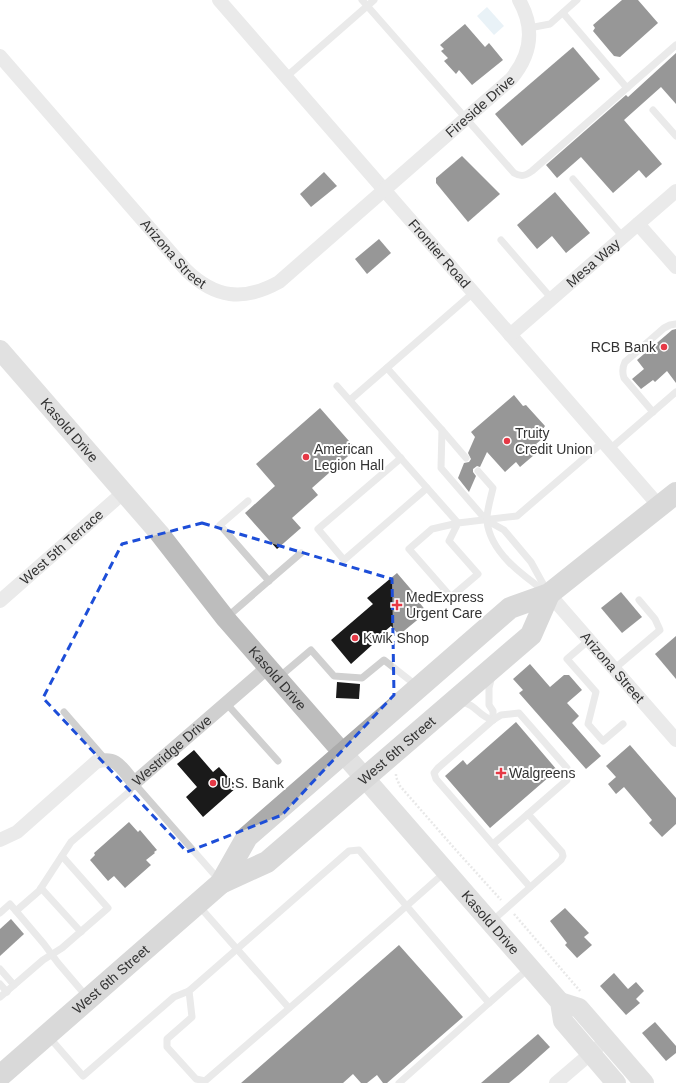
<svg xmlns="http://www.w3.org/2000/svg" width="676" height="1083" font-family="Arial,sans-serif">
<style>
.water{fill:#cfe2ee}
.building{fill:#1a1a1a}
.lines{fill:none;stroke-linecap:round;stroke-linejoin:round}
.path{stroke:#cdcdcd;stroke-width:2.5;stroke-dasharray:2 2;stroke-linecap:butt}
.service{stroke:#d0d0d0;stroke-width:7}
.minor{stroke:#d0d0d0;stroke-width:14}
.secondary{stroke:#bdbdbd;stroke-width:20}
.primary{stroke:#ababab;stroke-width:22}
.marked{fill:none;stroke:#1d4ed8;stroke-width:3;stroke-dasharray:8 5;stroke-linejoin:round}
.poi-dot{fill:#e63946;stroke:#fff;stroke-width:1.5}
.labels{text-anchor:middle;dominant-baseline:central;stroke-width:4;stroke-linejoin:round;paint-order:stroke}
.street-label{font-size:14px;fill:#333;stroke:#fff}
.poi-label{font-size:14px;fill:#333;stroke:#fff;text-anchor:start}
</style>
<rect width="100%" height="100%" fill="#fff"/>
<path class="water" d="M487,7L504,26L494,35L477,16Z"/>
<g class="building">
<path d="M622,0H638L658,23L620,57L614,56L593,31L595,28L593,25Z"/>
<path d="M465,24L485,47L489,43L503,60L472,85L459,70L456,74L444,61L448,58L441,51L444,49L440,45Z"/>
<path d="M573,47L600,79L522,146L495,114Z"/>
<path d="M676,53V104L661,87L624,120L662,164L646,178L639,170L613,193L581,157L557,178L546,165L626,95L628,97Z"/>
<path d="M462,156L500,194L468,222L436,183V178Z"/>
<path d="M324,172L337,186L311,207L300,194Z"/>
<path d="M555,192L590,233L566,253L552,236L537,249L517,225Z"/>
<path d="M379,239L391,253L367,274L355,259Z"/>
<path d="M676,329V383L667,371L655,382L653,380L641,389L632,379L644,369L637,360L672,330Z"/>
<path d="M514,395L523,406L526,405L545,426L543,429L548,434L536,444L541,449L520,467L516,462L505,472L487,452L480,467L477,466L473,469V472L476,476L469,492L458,478L464,463L469,462L471,459L468,453L475,437L471,432Z"/>
<path d="M320,408L356,449L312,488L318,495L292,518L301,528L277,549L245,513L275,486L256,464Z"/>
<path d="M397,573L415,594L414,596L427,612L399,635L391,626L371,643L372,645L351,664L331,640L373,604L367,598Z"/>
<path d="M621,592L642,617L622,633L601,608Z"/>
<path d="M676,636V679L655,654Z"/>
<path d="M530,664L550,687L564,675H569L582,690L567,703L579,716L572,723L601,756L586,769L519,693L523,690L513,679Z"/>
<path d="M337,682L360,684L359,699L336,698Z"/>
<path d="M516,722L557,770L490,828L445,776L463,760L467,765Z"/>
<path d="M630,745L676,798V824L662,837L649,823L652,820L624,787L616,794L608,784L616,777L606,766Z"/>
<path d="M194,750L213,772L219,767L237,787L203,817L186,797L197,787L177,764Z"/>
<path d="M129,822L138,832L140,830L157,850L154,852L155,853L146,860L151,865L125,888L114,876L108,881L90,860L95,855L94,853Z"/>
<path d="M565,908L589,933L584,937L592,945L577,958L565,945L567,943L550,921Z"/>
<path d="M11,919L24,934L0,956V929Z"/>
<path d="M399,945L463,1017L387,1083H383L377,1075L367,1083H361L353,1074L343,1083H241Z"/>
<path d="M614,973L628,989L636,982L644,991L636,999L640,1003L626,1015L600,986Z"/>
<path d="M655,1022L676,1046V1053L666,1061L642,1033Z"/>
<path d="M538,1034L550,1047L521,1073L509,1083H481Z"/>
</g>
<g class="lines">
<g class="path">
<path d="M396,774V777L400,786L455,849L501,900"/>
<path d="M514,914L580,991"/>
</g>
<g class="service">
<path d="M362,0L514,173C521,177 525,176 532,171L676,45"/>
<path d="M563,13L627,88"/>
<path d="M529,28L550,24L577,0"/>
<path d="M286,77L374,0"/>
<path d="M653,110L676,136"/>
<path d="M573,179L623,237"/>
<path d="M501,240L552,299"/>
<path d="M387,368L442,430L441,468L486,520L504,530L531,562L547,591"/>
<path d="M337,386L458,523L449,541L478,574L451,597L409,549L432,529L458,523L517,516L603,442"/>
<path d="M350,400L473,293"/>
<path d="M653,412L624,378C622,372 622,368 625,362L664,328L670,325L676,324"/>
<path d="M442,430L466,458"/>
<path d="M610,449L676,392"/>
<path d="M401,458L318,529L344,560L427,488"/>
<path d="M478,471L493,488C491,497 486,513 487,521C490,552 522,575 546,592"/>
<path d="M248,501L220,525L269,581"/>
<path d="M226,618L301,553"/>
<path d="M589,640L567,659L596,692L588,724L603,741L623,724"/>
<path d="M614,669L660,630L655,619L639,600"/>
<path d="M492,676L489,688V705L493,711V720"/>
<path d="M278,678L311,650L334,676L362,678L384,660L417,686"/>
<path d="M461,702C478,705 477,716 493,720"/>
<path d="M226,703L278,761"/>
<path d="M64,712L105,759"/>
<path d="M528,814L567,780L568,773L567,768L519,713L501,715L493,720L438,768L434,773L436,779L530,887"/>
<path d="M41,888L81,932"/>
<path d="M199,906L289,1008"/>
<path d="M16,911L39,891L71,842L128,793L134,783L220,881"/>
<path d="M0,913L10,904L44,944L58,963L87,997"/>
<path d="M491,922L561,860L563,856L562,852L528,814L493,844"/>
<path d="M0,969L14,985"/>
<path d="M0,984L7,992"/>
<path d="M0,997L43,960L62,948L108,908L62,856"/>
<path d="M489,1003L528,969"/>
<path d="M49,1037L83,1076L174,997L189,991"/>
<path d="M399,1083L489,1003L359,850L349,851L189,991L192,1017L167,1039V1047L196,1079L205,1081C285,1012 365,943 444,873"/>
</g>
<g class="minor">
<path id="s1" d="M219,0L660,507"/>
<path id="s2" d="M0,56L186,270C215,298 243,302 279,282L511,79C532,54 535,28 519,0"/>
<path d="M638,224L676,267"/>
<path id="s3" d="M510,335L676,191"/>
<path id="s4" d="M549,594L676,740"/>
<path id="s5" d="M0,601L124,492"/>
<path id="s6" d="M0,840L17,832L96,762C117,755 122,769 134,783L268,667"/>
<path d="M556,1083L597,1048"/>
</g>
<g class="secondary">
<path id="s7" d="M0,350L159,533L226,619L560,1002L563,1021L616,1083"/>
<path d="M560,1002L579,1008L644,1083"/>
</g>
<g class="primary">
<path d="M221,883L247,837L510,608L549,594L676,493"/>
<path id="s8" d="M0,1076L221,883L267,862L531,635L549,594"/>
</g>
</g>
<path d="M0 0H676V1083H0ZM202,523L392,579L394,695L282,815L187,852L43,698L122,544Z" fill="#fff" fill-opacity=".55" fill-rule="evenodd"/>
<path class="marked" d="M202,523L392,579L394,695L282,815L187,852L43,698L122,544Z"/>
<g class="poi-dot">
<circle cx="664" cy="347" r="4"/>
<circle cx="507" cy="441" r="4"/>
<circle cx="306" cy="457" r="4"/>
<path d="M395 599h4v4h4v4h-4v4h-4v-4h-4v-4h4z"/>
<circle cx="355" cy="638" r="4"/>
<path d="M499 767h4v4h4v4h-4v4h-4v-4h-4v-4h4z"/>
<circle cx="213" cy="783" r="4"/>
</g>
<g class="labels">
<g class="street-label">
<text stroke="none"><textPath href="#s2" startOffset="653">Fireside Drive</textPath></text>
<text stroke="none"><textPath href="#s2" startOffset="263">Arizona Street</textPath></text>
<text stroke="none"><textPath href="#s1" startOffset="336">Frontier Road</textPath></text>
<text stroke="none"><textPath href="#s3" startOffset="110">Mesa Way</textPath></text>
<text stroke="none"><textPath href="#s7" startOffset="106">Kasold Drive</textPath></text>
<text stroke="none"><textPath href="#s5" startOffset="82">West 5th Terrace</textPath></text>
<text stroke="none"><textPath href="#s4" startOffset="97">Arizona Street</textPath></text>
<text stroke="none"><textPath href="#s7" startOffset="430">Kasold Drive</textPath></text>
<text stroke="none"><textPath href="#s6" startOffset="222">Westridge Drive</textPath></text>
<text stroke="none"><textPath href="#s8" startOffset="515">West 6th Street</textPath></text>
<text stroke="none"><textPath href="#s7" startOffset="754">Kasold Drive</textPath></text>
<text stroke="none"><textPath href="#s8" startOffset="147">West 6th Street</textPath></text>
</g>
<g class="poi-label">
<text x="656" y="347" text-anchor="end">RCB Bank</text>
<text x="515" y="433">Truity<tspan x="515" dy="16">Credit Union</tspan></text>
<text x="314" y="449">American<tspan x="314" dy="16">Legion Hall</tspan></text>
<text x="406" y="597">MedExpress<tspan x="406" dy="16">Urgent Care</tspan></text>
<text x="363" y="638">Kwik Shop</text>
<text x="509" y="773">Walgreens</text>
<text x="221" y="783">U.S. Bank</text>
</g>
</g>
</svg>
